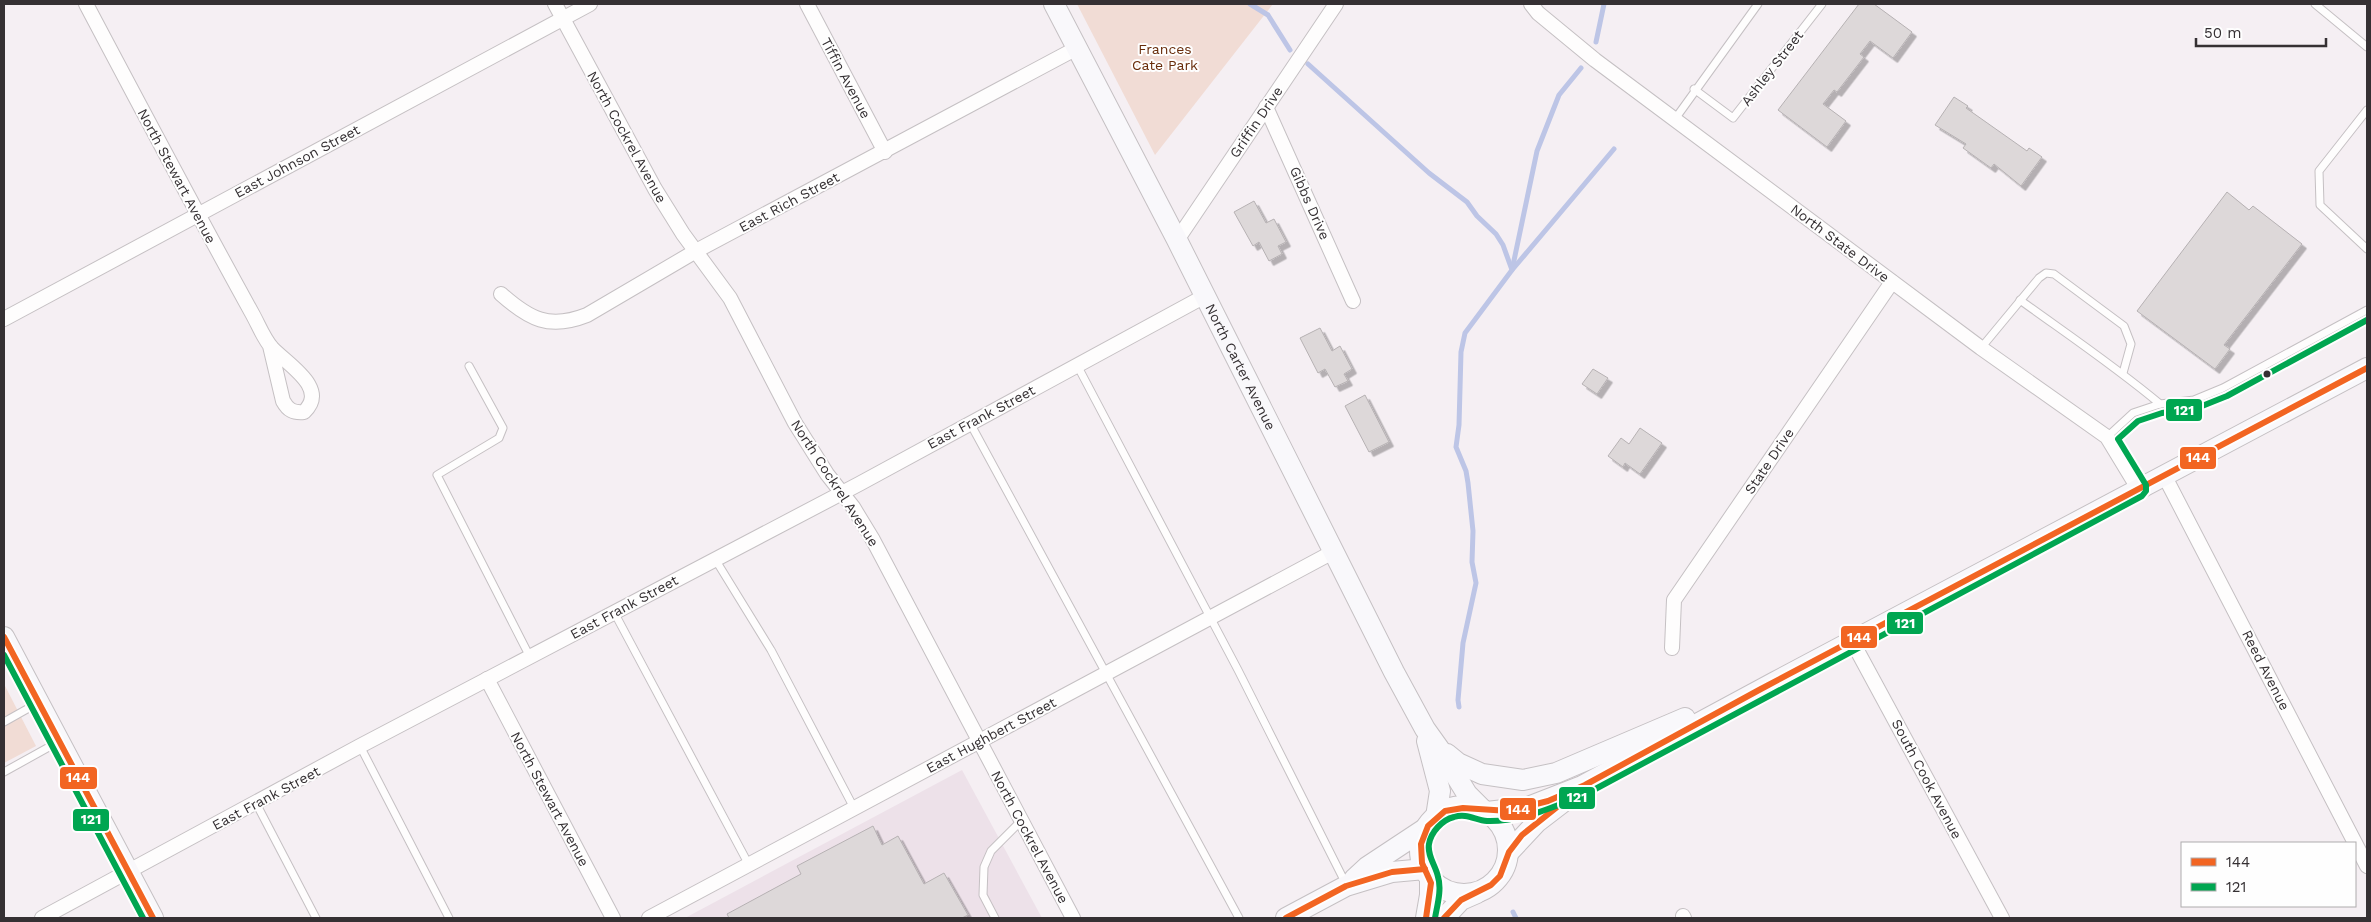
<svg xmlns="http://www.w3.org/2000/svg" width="2371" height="922" font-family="'Work Sans',sans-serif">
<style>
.built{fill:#ede1e9}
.green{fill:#f1dcd5}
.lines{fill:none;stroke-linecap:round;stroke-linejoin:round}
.stream{stroke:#bdc5e6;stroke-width:5}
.building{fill:#ddd8d9;stroke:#b6b1b3;filter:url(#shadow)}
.lane-casing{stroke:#c5c0c3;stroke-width:9}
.street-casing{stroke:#c5c0c3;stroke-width:16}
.secondary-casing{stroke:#c5c0c3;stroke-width:22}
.lane{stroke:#fefdfd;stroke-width:7}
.street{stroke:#fefdfd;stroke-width:14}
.secondary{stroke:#f9f8fb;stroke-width:20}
.bus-1-casing{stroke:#fefefe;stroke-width:10}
.bus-2-casing{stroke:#fefefe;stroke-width:10}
.bus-1{stroke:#f26522;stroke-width:6}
.bus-2{stroke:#00a651;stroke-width:6}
.bus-dot{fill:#353033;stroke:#fefefe;stroke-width:2}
.labels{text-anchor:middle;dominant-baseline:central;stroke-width:4;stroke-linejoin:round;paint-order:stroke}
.park-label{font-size:14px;fill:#682c0a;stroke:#fefefe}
.street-label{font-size:14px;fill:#353033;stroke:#fefefe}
.line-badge{stroke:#fefefe;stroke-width:2}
.badge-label{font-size:14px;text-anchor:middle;font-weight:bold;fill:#fff}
</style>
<defs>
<filter id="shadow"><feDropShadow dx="4.5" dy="4.5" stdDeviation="0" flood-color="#0004"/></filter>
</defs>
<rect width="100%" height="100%" fill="#f5eff3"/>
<path class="built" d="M962,770L1042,918H685Z"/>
<g class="green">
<path d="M1077,4H1273L1155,155Z"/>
<path d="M4,684L36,746L4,763Z"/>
</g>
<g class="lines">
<g class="stream">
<path d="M1250,4L1268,15L1290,50"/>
<path d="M1596,42L1604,4"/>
<path d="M1308,64L1429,173L1467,202L1477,216L1496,234L1503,245L1512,270L1614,149"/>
<path d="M1459,707L1458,700L1463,643L1476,583L1472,562L1473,531L1468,483L1466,471L1456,447L1459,425L1461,352L1465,333L1512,270L1537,151L1559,95L1581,68"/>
<path d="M1513,912L1516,918"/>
</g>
</g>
<g class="building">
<path d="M1859,4H1874L1912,32L1893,58L1870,41L1860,54L1864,57L1837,92L1834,90L1823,104L1846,121L1827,147L1778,110Z"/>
<path d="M1954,97L1968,106L1966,108L2027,151L2029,148L2042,157L2021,186L1994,164L1991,168L1963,148L1966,144L1935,125Z"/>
<path d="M2227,192L2249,210L2253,206L2302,244L2224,345L2230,349L2215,369L2137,311Z"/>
<path d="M1254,201L1266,223L1274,219L1286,242L1278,246L1282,254L1269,261L1259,242L1253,246L1234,212Z"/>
<path d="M1320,328L1332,351L1340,346L1352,369L1344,374L1348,381L1335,387L1325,369L1318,373L1300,338Z"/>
<path d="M1593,369L1608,378L1597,394L1582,384Z"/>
<path d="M1365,395L1389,442L1369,452L1345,406Z"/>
<path d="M1640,428L1662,443L1640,474L1625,463L1623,467L1608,456L1621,438L1629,444Z"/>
<path d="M873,826L882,845L898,836L924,884L944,873L968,915L962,918H729L727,914L801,874L797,866Z"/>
</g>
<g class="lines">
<g class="lane-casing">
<g id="lane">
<path d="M2315,4L2367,47"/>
<path d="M1694,89L1733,118L1822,4"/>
<path d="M2367,110L2319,171L2320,205L2367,249"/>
<path d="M1675,119L1758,4"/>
<path d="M2020,300C2067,334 2116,367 2160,404"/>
<path d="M1981,348L2039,278L2046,273L2054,274L2124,326L2131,344L2123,373"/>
<path d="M1077,365L1238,670L1346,884"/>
<path d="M469,366L503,428L499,438L437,475L530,657"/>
<path d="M970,423L1239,918"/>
<path d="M2107,437L2133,413L2160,404L2194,400L2223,388L2367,310"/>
<path d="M715,559L771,650L854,808"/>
<path d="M614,612L749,865"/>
<path d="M4,722L36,704"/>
<path d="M360,746L449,918"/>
<path d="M4,772L58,742"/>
<path d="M256,803L316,918"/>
<path d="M995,918L983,895L984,867L991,851L1021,821"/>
</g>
</g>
<g class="street-casing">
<g id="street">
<path d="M86,4C141,108 196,212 253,315C259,326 264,339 272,348C288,365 329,388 304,412C293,413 288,410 283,401L270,346"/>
<path d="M555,4L655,189L683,234L730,298L795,423L827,474L853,507L873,540L1073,918"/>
<path d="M807,4L885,152"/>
<path d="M1531,4L1538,13L1595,60L1981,348L2107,437L2138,488"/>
<path d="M1266,107L1353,301"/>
<path d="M1177,240L1336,4"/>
<path d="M501,294C529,319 549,330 587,315L696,251L1077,48"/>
<path d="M4,319L590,4"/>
<path d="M2164,475L2367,866"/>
<path d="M1852,641L2002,918"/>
<path d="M1672,648L1674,600L1892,282"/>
<path d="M487,679L613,918"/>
<path d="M1683,916L1684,918"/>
<path d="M42,918L360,746L859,484L1205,296"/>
<path d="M649,918L1333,552"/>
</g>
</g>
<g class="secondary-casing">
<g id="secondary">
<path id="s1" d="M1054,4L1177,240L1394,672L1425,729L1440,750L1467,794L1482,809"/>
<path d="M4,637L153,918"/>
<path d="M1427,741L1440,791L1436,817"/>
<path d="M1447,754L1458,763L1482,774L1523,780L1556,773L1685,718"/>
<circle cx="1464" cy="850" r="44"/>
<path d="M1487,812L1528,807L1582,786L1775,682L2367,368"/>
<path d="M1509,852L1537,822L1567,799"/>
<path d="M1354,879L1367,867L1426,828"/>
<path d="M1286,918L1346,886L1392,872L1425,869"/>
<path d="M1426,918L1430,895V879"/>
<path d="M1444,918L1461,900L1477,893"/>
</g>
</g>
<use href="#lane" class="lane"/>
<use href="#street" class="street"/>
<use href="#secondary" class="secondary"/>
<g class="bus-1-casing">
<g id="bus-1">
<path d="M4,637L153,918"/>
<path d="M1286,918L1346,886L1392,872L1425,869"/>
<path d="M1426,918L1431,883L1422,863L1421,844L1428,826L1445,811L1463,808L1509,811L1548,801L1585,785L1759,690L2367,368"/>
<path d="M1444,918L1461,900L1491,885L1500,876L1509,852L1522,835L1571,796"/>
</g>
</g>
<g class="bus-2-casing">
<g id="bus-2">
<path d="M4,655L143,918"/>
<path d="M1435,918C1437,906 1442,889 1438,877C1436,866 1427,856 1429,844C1431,832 1442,820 1454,817C1467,813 1475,820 1487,821C1522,822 1555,806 1586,794L2142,496L2146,491V485L2118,439L2138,421L2162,413L2197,408L2227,396L2367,320"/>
</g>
</g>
<use href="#bus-1" class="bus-1"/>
<use href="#bus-2" class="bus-2"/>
</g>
<circle class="bus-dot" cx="2267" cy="374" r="4.5"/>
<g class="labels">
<g class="park-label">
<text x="1165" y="49">Frances<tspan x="1165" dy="16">Cate Park</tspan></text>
</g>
<g class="street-label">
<text transform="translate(1772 68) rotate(-52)">Ashley Street</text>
<text transform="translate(846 78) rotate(62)">Tiffin Avenue</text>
<text transform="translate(1256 122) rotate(-56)">Griffin Drive</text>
<text transform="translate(627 137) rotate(61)">North Cockrel Avenue</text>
<text transform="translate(297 161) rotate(-28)">East Johnson Street</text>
<text transform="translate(177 176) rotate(62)">North Stewart Avenue</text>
<text transform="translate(789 202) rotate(-28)">East Rich Street</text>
<text transform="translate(1310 203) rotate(66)">Gibbs Drive</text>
<text transform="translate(1840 243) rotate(37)">North State Drive</text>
<text stroke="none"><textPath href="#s1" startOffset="408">North Carter Avenue</textPath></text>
<text transform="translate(981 417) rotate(-28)">East Frank Street</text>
<text transform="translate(1769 461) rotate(-56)">State Drive</text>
<text transform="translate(835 483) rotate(57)">North Cockrel Avenue</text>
<text transform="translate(624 607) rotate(-28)">East Frank Street</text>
<text transform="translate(2266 670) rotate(63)">Reed Avenue</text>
<text transform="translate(991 735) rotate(-28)">East Hughbert Street</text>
<text transform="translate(1927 779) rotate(62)">South Cook Avenue</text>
<text transform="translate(266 798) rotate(-28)">East Frank Street</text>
<text transform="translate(550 799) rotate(62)">North Stewart Avenue</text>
<text transform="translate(1030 837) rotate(62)">North Cockrel Avenue</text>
</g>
</g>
<g class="line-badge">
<rect x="2165" y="398" width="38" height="24" rx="5" fill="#00a651"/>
<rect x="2179" y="446" width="38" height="24" rx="5" fill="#f26522"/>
<rect x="1886" y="611" width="38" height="24" rx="5" fill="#00a651"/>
<rect x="1840" y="625" width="38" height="24" rx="5" fill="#f26522"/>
<rect x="59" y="766" width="39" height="24" rx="5" fill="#f26522"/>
<rect x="1558" y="786" width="38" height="24" rx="5" fill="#00a651"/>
<rect x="1499" y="797" width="38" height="24" rx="5" fill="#f26522"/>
<rect x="72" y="808" width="38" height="24" rx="5" fill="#00a651"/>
</g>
<g class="badge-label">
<text x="2184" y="415">121</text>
<text x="2198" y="462">144</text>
<text x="1905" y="628">121</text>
<text x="1859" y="642">144</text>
<text x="78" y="782">144</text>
<text x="1577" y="802">121</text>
<text x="1518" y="814">144</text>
<text x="91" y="824">121</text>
</g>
<rect width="2371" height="922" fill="none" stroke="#353033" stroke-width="10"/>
<rect x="2181" y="842" width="175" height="65" fill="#fefefe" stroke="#aeacad"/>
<rect x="2191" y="858" width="25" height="8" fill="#f26522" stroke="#aeacad"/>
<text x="2226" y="867" font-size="15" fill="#353033">144</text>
<rect x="2191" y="883" width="25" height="8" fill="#00a651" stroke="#aeacad"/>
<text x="2226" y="892" font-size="15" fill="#353033">121</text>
<path d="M2196 38v8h130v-8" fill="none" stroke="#353033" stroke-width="2.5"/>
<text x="2204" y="38" font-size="15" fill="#353033" stroke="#fefefe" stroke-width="4" paint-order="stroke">50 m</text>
</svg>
